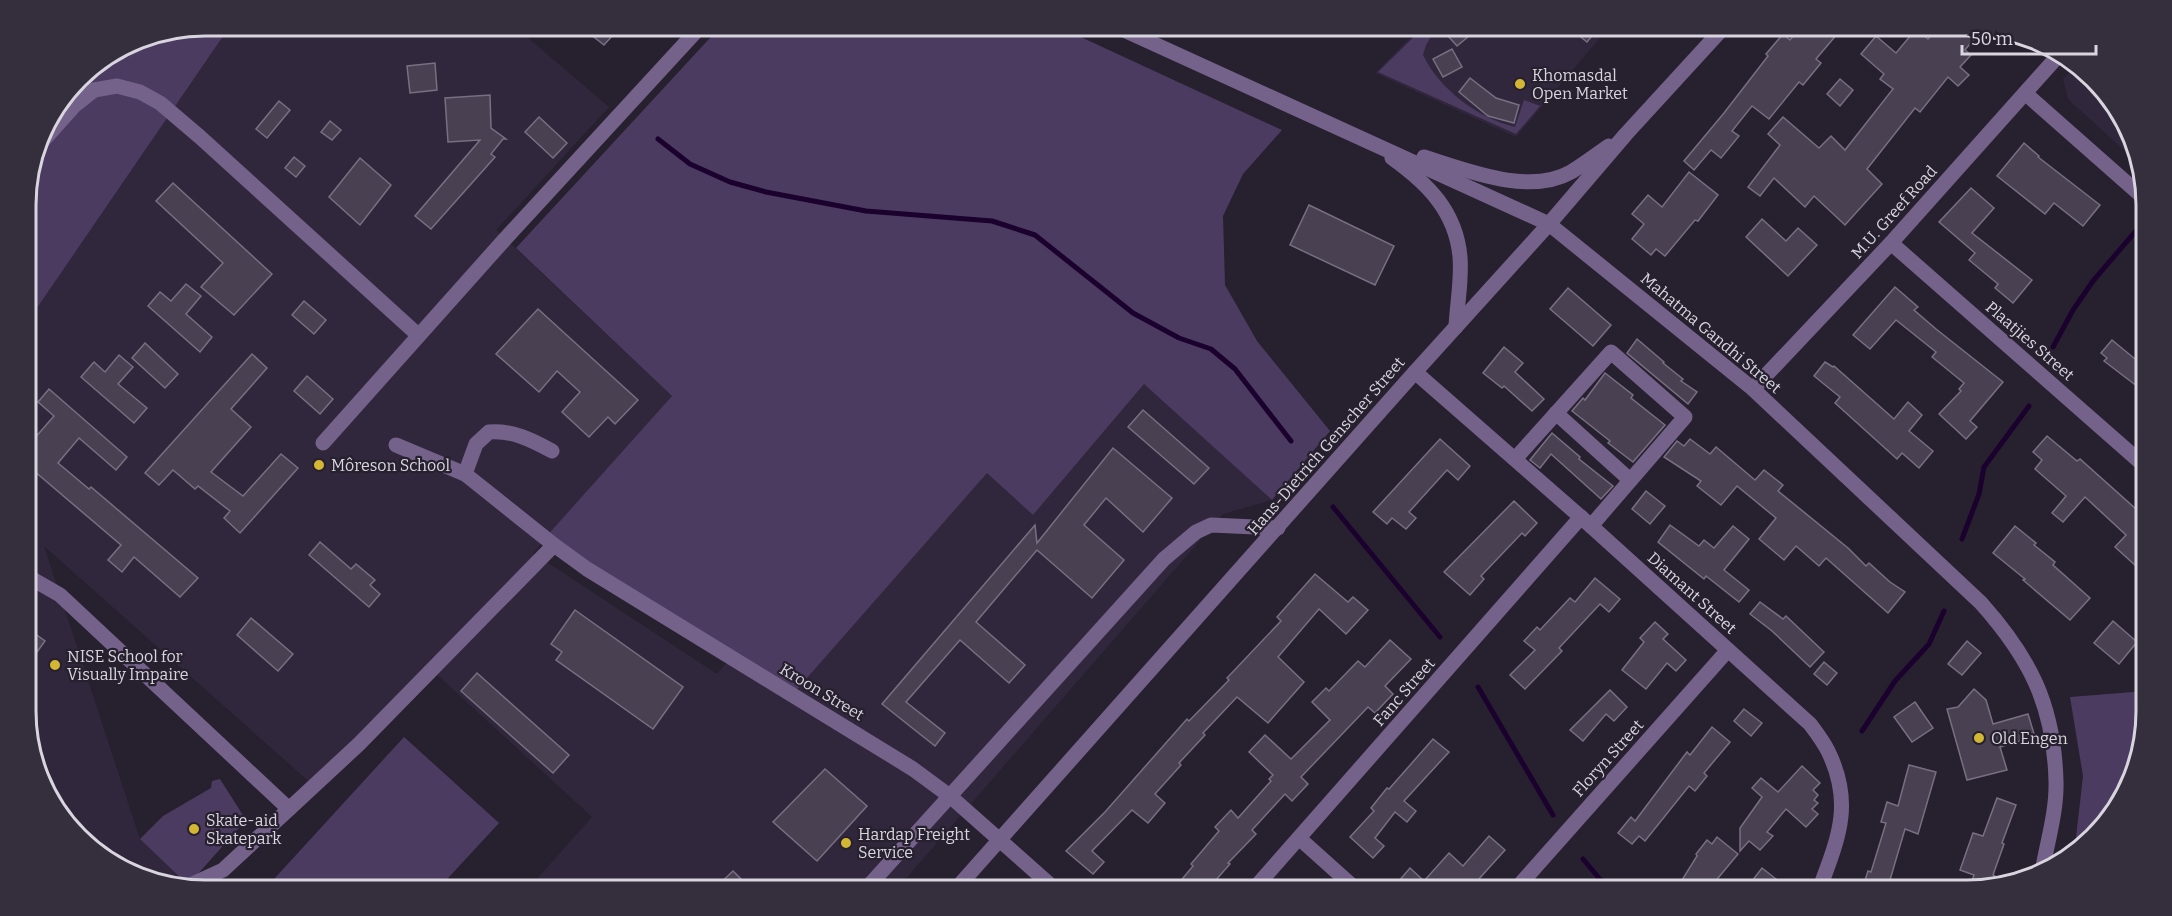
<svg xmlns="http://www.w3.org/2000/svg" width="2172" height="916" font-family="Bitter,serif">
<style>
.built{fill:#31273c}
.green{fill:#4c3b61}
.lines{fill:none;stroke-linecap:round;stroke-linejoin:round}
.stream{stroke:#1b022e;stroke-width:5}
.building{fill:#494152;stroke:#786f82;stroke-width:1.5}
.minor{stroke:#74628a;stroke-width:15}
.poi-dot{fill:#d4b635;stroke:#27202f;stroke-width:2}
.labels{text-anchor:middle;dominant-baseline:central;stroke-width:4.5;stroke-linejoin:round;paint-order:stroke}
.poi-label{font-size:16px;fill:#d9d5df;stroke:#27202f;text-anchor:start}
.street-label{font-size:16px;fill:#d9d5df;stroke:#27202f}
.rim{fill:none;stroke:#d9d5df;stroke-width:3}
</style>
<rect width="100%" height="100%" fill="#27202f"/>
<g class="built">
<path d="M230,26H514L609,107L496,230L672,396L533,553L717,674L731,658L792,694L987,472L1033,515L1144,384L1272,500L1223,514L896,890H527L592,817L432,670L314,786L44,546L140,839L191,888L137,877L63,821L27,735L26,324Z"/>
<path d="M1422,26H1610L1516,137L1375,73Z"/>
<path d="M2074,68L2109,95L2136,161L2068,99L2063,79Z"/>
</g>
<g class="green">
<path d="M205,26H230L26,324V193L44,125L86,70L137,39Z"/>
<path d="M721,26H1057L1282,130L1243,174L1223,216L1225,285L1257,341L1330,431L1272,500L1144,384L1033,515L987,473L792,695L545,538L672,396L516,248Z"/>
<path d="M1425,26H1437L1426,45L1423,55C1439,89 1478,118 1515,127L1524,100L1540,106L1516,134L1378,72Z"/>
<path d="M2146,691V712L2133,779L2074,855L2083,776L2070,697Z"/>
<path d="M404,737L499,823L437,890H264Z"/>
<path d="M220,779L246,820L188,885L140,839L163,816L211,788L212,781Z"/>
</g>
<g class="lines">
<g class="stream">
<path d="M658,139L690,164L730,182L766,192L866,211L992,221L1035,235L1133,313L1179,338L1211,349L1235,369L1291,441"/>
<path d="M2053,347L2073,310L2093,281L2135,232"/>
<path d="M1333,507L1440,637"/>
<path d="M1962,539L1979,494L1984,467L2029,406"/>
<path d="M1478,687L1553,815"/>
<path d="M1862,731L1895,681L1929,644L1944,611"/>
<path d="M1583,859L1609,890"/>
</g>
</g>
<g class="building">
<path d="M580,26H621L604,45Z"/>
<path d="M1439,26H1481L1457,46Z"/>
<path d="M1567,26H1600L1587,42Z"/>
<path d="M1801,26H1844L1816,59L1821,63L1803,85L1799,82L1769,119L1752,106L1732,131L1739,136L1721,158L1711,150L1694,170L1684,161L1724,113L1768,56L1766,54L1783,34L1790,40Z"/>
<path d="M1950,26H1958L1974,39L1965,50L1971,55L1960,67L1969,75L1958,86L1948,77L1920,112L1915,108L1867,169L1882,184L1845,225L1814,196L1805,207L1774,178L1760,196L1748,187L1780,145L1768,134L1783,117L1819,148L1831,136L1845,150L1893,89L1880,79L1884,74L1861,54L1876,36L1896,53L1916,29L1928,39L1939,27L1945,32Z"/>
<path d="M1452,49L1462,67L1443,77L1433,59Z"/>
<path d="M435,63L437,90L410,93L407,66Z"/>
<path d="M1470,78L1496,98L1519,105L1514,123L1488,116L1459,92Z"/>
<path d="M1840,79L1853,90L1840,106L1827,94Z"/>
<path d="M490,95L491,128L506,139H503L491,154L495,157L431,229L415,216L480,140L448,142L445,98Z"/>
<path d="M279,101L290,110L267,138L256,129Z"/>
<path d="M539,117L567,143L553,158L525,132Z"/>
<path d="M330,121L341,130L332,140L321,132Z"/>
<path d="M2024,143L2039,156L2038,157L2100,205L2083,226L2054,203L2045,214L1997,176Z"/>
<path d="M294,157L305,166L296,177L285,168Z"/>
<path d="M360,158L391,185L360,225L329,197Z"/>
<path d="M1689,172L1718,195L1698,221L1695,220L1665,256L1656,249L1651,255L1632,239L1644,224L1632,214L1648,195L1662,207Z"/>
<path d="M173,183L272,274L234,315L201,287L223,263L156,201Z"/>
<path d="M1971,188L1994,208L1972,233L2032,280L2013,303L1995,288L1998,284L1969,260L1975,253L1939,222Z"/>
<path d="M1309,205L1394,246L1375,285L1290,245Z"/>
<path d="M1762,219L1786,241L1798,228L1817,245L1788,276L1746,237Z"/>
<path d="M186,284L201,296L186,314L212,337L200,352L148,306L160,292L171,301Z"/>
<path d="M1895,287L1918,307L1914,310L1936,329L2003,382L1970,421L1977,427L1966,439L1939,414L1961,391L1959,389L1964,383L1932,357L1936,352L1896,320L1870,349L1853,335Z"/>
<path d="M1568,288L1611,325L1593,346L1550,309Z"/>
<path d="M304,301L326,320L314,334L292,315Z"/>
<path d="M538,309L638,400L615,424L608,417L589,437L562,412L580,392L557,371L539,392L496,354Z"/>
<path d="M1637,339L1664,362L1663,363L1683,379L1681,381L1697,392L1688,404L1627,353Z"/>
<path d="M2112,340L2146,368V393L2104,361L2107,358L2101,353Z"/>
<path d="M145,343L178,374L165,388L132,358Z"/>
<path d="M1504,347L1523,363L1515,372L1544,399L1532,411L1504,386L1502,388L1483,373Z"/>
<path d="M252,354L267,368L231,409L251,427L211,472L243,496L281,454L298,468L240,533L224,518L230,511L198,486L195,489L173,470L159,485L145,473Z"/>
<path d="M119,355L133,367L118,384L147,408L134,423L81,377L94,362L105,372Z"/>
<path d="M1825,362L1833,367L1834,366L1894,419L1908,402L1922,415L1909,431L1933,451L1919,468L1902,453L1897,459L1835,403L1840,397L1814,376Z"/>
<path d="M1605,373L1633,395L1631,398L1665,425L1633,462L1608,443L1610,441L1572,411L1583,398L1585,400Z"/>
<path d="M307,376L333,399L320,414L294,391Z"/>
<path d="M49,389L127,457L116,470L79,438L58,463L89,489L91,487L198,578L180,597L134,557L122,572L108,560L121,545L27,465L26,448L54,416L38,402Z"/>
<path d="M1143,410L1209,468L1194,484L1128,427Z"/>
<path d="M1552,433L1580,457L1579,459L1613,486L1601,499L1551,454L1540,468L1530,460Z"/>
<path d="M2047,436L2077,461L2080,459L2146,518V575L2115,547L2126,535L2085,497L2063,522L2052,513L2066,496L2035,469L2042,460L2033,452Z"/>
<path d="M1440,439L1470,466L1458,480L1447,470L1409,512L1416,518L1406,529L1392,518L1387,524L1373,512Z"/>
<path d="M1690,439L1710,454L1716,447L1755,480L1764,470L1783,485L1778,491L1848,548L1866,566L1869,563L1890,582L1905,592L1888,613L1826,558L1819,566L1796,546L1784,560L1759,539L1776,518L1737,486L1721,505L1697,486L1701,481L1664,457L1677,441L1684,446Z"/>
<path d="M1113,448L1172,498L1143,532L1106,498L1084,525L1124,560L1092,598L1037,550L976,622L1025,665L1009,683L960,640L906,702L945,733L935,746L882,704L1035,525L1037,543Z"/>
<path d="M1646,491L1665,506L1650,524L1632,509Z"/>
<path d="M1514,501L1537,523L1525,536L1522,533L1481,576L1484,579L1470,595L1444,572Z"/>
<path d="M1670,525L1699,546L1704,540L1714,548L1733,526L1749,539L1724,570L1749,590L1739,602L1706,576L1704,579L1658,542Z"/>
<path d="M2015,526L2036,543L2034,545L2055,562L2053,565L2090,598L2070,620L2023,580L2025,579L1993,553Z"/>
<path d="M320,542L351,569L356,564L375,580L370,585L380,594L369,607L309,555Z"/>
<path d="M1315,574L1348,602L1353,597L1368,610L1346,634L1319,609L1278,657L1304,682L1268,723L1237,697L1203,733L1205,735L1179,763L1181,765L1155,794L1165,803L1148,823L1132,810L1092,851L1104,862L1093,874L1066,851L1105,812L1187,719L1189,721L1229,680L1227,678L1281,621L1277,617Z"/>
<path d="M1595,578L1620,599L1609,612L1600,604L1559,648L1562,651L1525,689L1510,675L1535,650L1524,641L1537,627L1540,630L1570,598L1575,602Z"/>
<path d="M1760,602L1783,619L1786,616L1824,652L1810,667L1772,631L1750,614Z"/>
<path d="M575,610L683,687L653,729L556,660L562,652L551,644Z"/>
<path d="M251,618L293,654L278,671L237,635Z"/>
<path d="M2113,621L2137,642L2119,664L2094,643Z"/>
<path d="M1655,622L1668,634L1663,639L1686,660L1676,671L1667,663L1646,689L1622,670L1644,642L1640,638Z"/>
<path d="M27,628L45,641L27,666Z"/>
<path d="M1390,640L1411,659L1385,686L1393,694L1375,713L1368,707L1301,777L1308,784L1292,801L1285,794L1252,830L1256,834L1228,863L1230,864L1207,890H1173L1193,866L1191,864L1219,831L1215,827L1231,810L1238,818L1271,781L1269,779L1273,775L1249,752L1265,735L1291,759L1330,720L1312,702L1326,688L1329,691L1358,661L1365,667Z"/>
<path d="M1967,641L1981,653L1962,675L1948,664Z"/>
<path d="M1824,662L1837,673L1827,685L1814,674Z"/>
<path d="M477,673L569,755L553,773L461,691Z"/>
<path d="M1974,689L1986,700L1993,724L2028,714L2035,737L2000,747L2007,770L1967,780L1947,709L1958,707Z"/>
<path d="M1610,690L1627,707L1614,721L1606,714L1583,741L1570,730Z"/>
<path d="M1915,702L1933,728L1912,742L1894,717Z"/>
<path d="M1744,709L1762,723L1751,736L1734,721Z"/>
<path d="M1712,727L1730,742L1704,773L1707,776L1695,791L1689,786L1645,841L1639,836L1632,844L1618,833L1631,817L1635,821L1687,752L1690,755Z"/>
<path d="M1433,739L1449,752L1404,801L1416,811L1407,822L1395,812L1375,838L1384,846L1373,858L1350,837L1374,811L1371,808L1387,788L1389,789Z"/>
<path d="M1909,765L1936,772L1918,834L1905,829L1887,890H1862L1868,871L1871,872L1886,823L1881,822L1887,802L1898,806Z"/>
<path d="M1802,766L1820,783L1813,790L1818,795L1814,800L1818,803L1812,809L1818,814L1806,827L1786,809L1767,832L1773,836L1760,850L1749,841L1740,851V828L1762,797L1752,788L1761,778L1778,792Z"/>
<path d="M825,769L867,806L817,861L773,822Z"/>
<path d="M1997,798L2016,805L2002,843L2004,844L1993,875L1995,876L1991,888L1969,890L1974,875L1960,870L1973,833L1983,836Z"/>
<path d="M1489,836L1505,850L1469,890H1407L1398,882L1410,868L1424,881L1449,853L1463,866Z"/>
<path d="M1717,837L1738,854L1708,890H1697L1682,880L1697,856L1696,854L1707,840L1712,844Z"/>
<path d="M1762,868L1790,890H1745Z"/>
<path d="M733,871L744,882L740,890H713Z"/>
</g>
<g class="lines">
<g class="minor">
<path d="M1115,26L1549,224L1753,389L1981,603C2030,658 2054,705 2056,781C2057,811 2047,843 2042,872"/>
<path d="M2025,93L2145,199"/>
<path d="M39,145L75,105L94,90L117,86L140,92L160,103L200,137L418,335"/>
<path d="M1424,157C1466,170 1529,196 1571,172C1584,164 1597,154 1609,146"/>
<path d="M1392,158C1427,183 1456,211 1460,257C1462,280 1457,304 1456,327"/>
<path d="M1891,243L2146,467"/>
<path d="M1415,372L1591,526L1810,724C1816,732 1823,741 1828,751C1854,804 1838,839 1819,890"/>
<path d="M1753,389L1891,243L2058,56"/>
<path d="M1556,413L1630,480"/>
<path d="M323,443L505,239L701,26"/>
<path d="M396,445L465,474"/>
<path d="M552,451C532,440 512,430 489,432L476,444L465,474L554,545L587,569L913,769L951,797L1056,890"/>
<path d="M1515,459L1611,352L1685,417L1591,526"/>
<path d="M27,576L60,595L289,809"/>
<path d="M1300,839L1357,890"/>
<path d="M186,887L223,870L289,809L359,744L554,545"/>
<path d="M865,890L1164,559L1196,532L1211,525L1278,528"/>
<path d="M955,890L1415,372L1549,224L1626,134L1725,26"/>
<path d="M1253,890L1581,517"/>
<path d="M1515,890L1728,650"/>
</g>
</g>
<g class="poi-dot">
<circle cx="1520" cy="84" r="6"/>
<circle cx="319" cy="465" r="6"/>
<circle cx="55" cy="665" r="6"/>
<circle cx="1979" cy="738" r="6"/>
<circle cx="194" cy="829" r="6"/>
<circle cx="846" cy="843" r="6"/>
</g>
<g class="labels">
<g class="poi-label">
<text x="1532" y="75">Khomasdal<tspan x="1532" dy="18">Open Market</tspan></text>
<text x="331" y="465">Môreson School</text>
<text x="67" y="656">NISE School for<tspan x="67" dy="18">Visually Impaire</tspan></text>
<text x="1991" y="738">Old Engen</text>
<text x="206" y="820">Skate-aid<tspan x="206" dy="18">Skatepark</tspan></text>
<text x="858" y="834">Hardap Freight<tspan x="858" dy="18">Service</tspan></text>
</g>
<g class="street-label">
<text transform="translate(1894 212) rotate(-48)">M.U. Greef Road</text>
<text transform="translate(1711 333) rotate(40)">Mahatma Gandhi Street</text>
<text transform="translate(2030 341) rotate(41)">Plaatjies Street</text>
<text transform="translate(1326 446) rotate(-49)">Hans-Dietrich Genscher Street</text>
<text transform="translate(1692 593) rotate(42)">Diamant Street</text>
<text transform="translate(822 692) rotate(31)">Kroon Street</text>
<text transform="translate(1404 692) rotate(-49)">Fanc Street</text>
<text transform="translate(1608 758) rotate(-48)">Floryn Street</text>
</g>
</g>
<path d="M0 0H2172V916H0ZM205 36H1967A169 169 0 0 1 2136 205V711A169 169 0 0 1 1967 880H205A169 169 0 0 1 36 711V205A169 169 0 0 1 205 36Z" fill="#352e3d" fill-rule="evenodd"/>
<path class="rim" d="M205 36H1967A169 169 0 0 1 2136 205V711A169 169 0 0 1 1967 880H205A169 169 0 0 1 36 711V205A169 169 0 0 1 205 36Z"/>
<path d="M1962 45v9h134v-9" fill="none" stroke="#d9d5df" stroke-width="3"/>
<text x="1971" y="45" font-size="18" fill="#d9d5df" stroke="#27202f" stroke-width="4.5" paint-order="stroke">50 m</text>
</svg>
